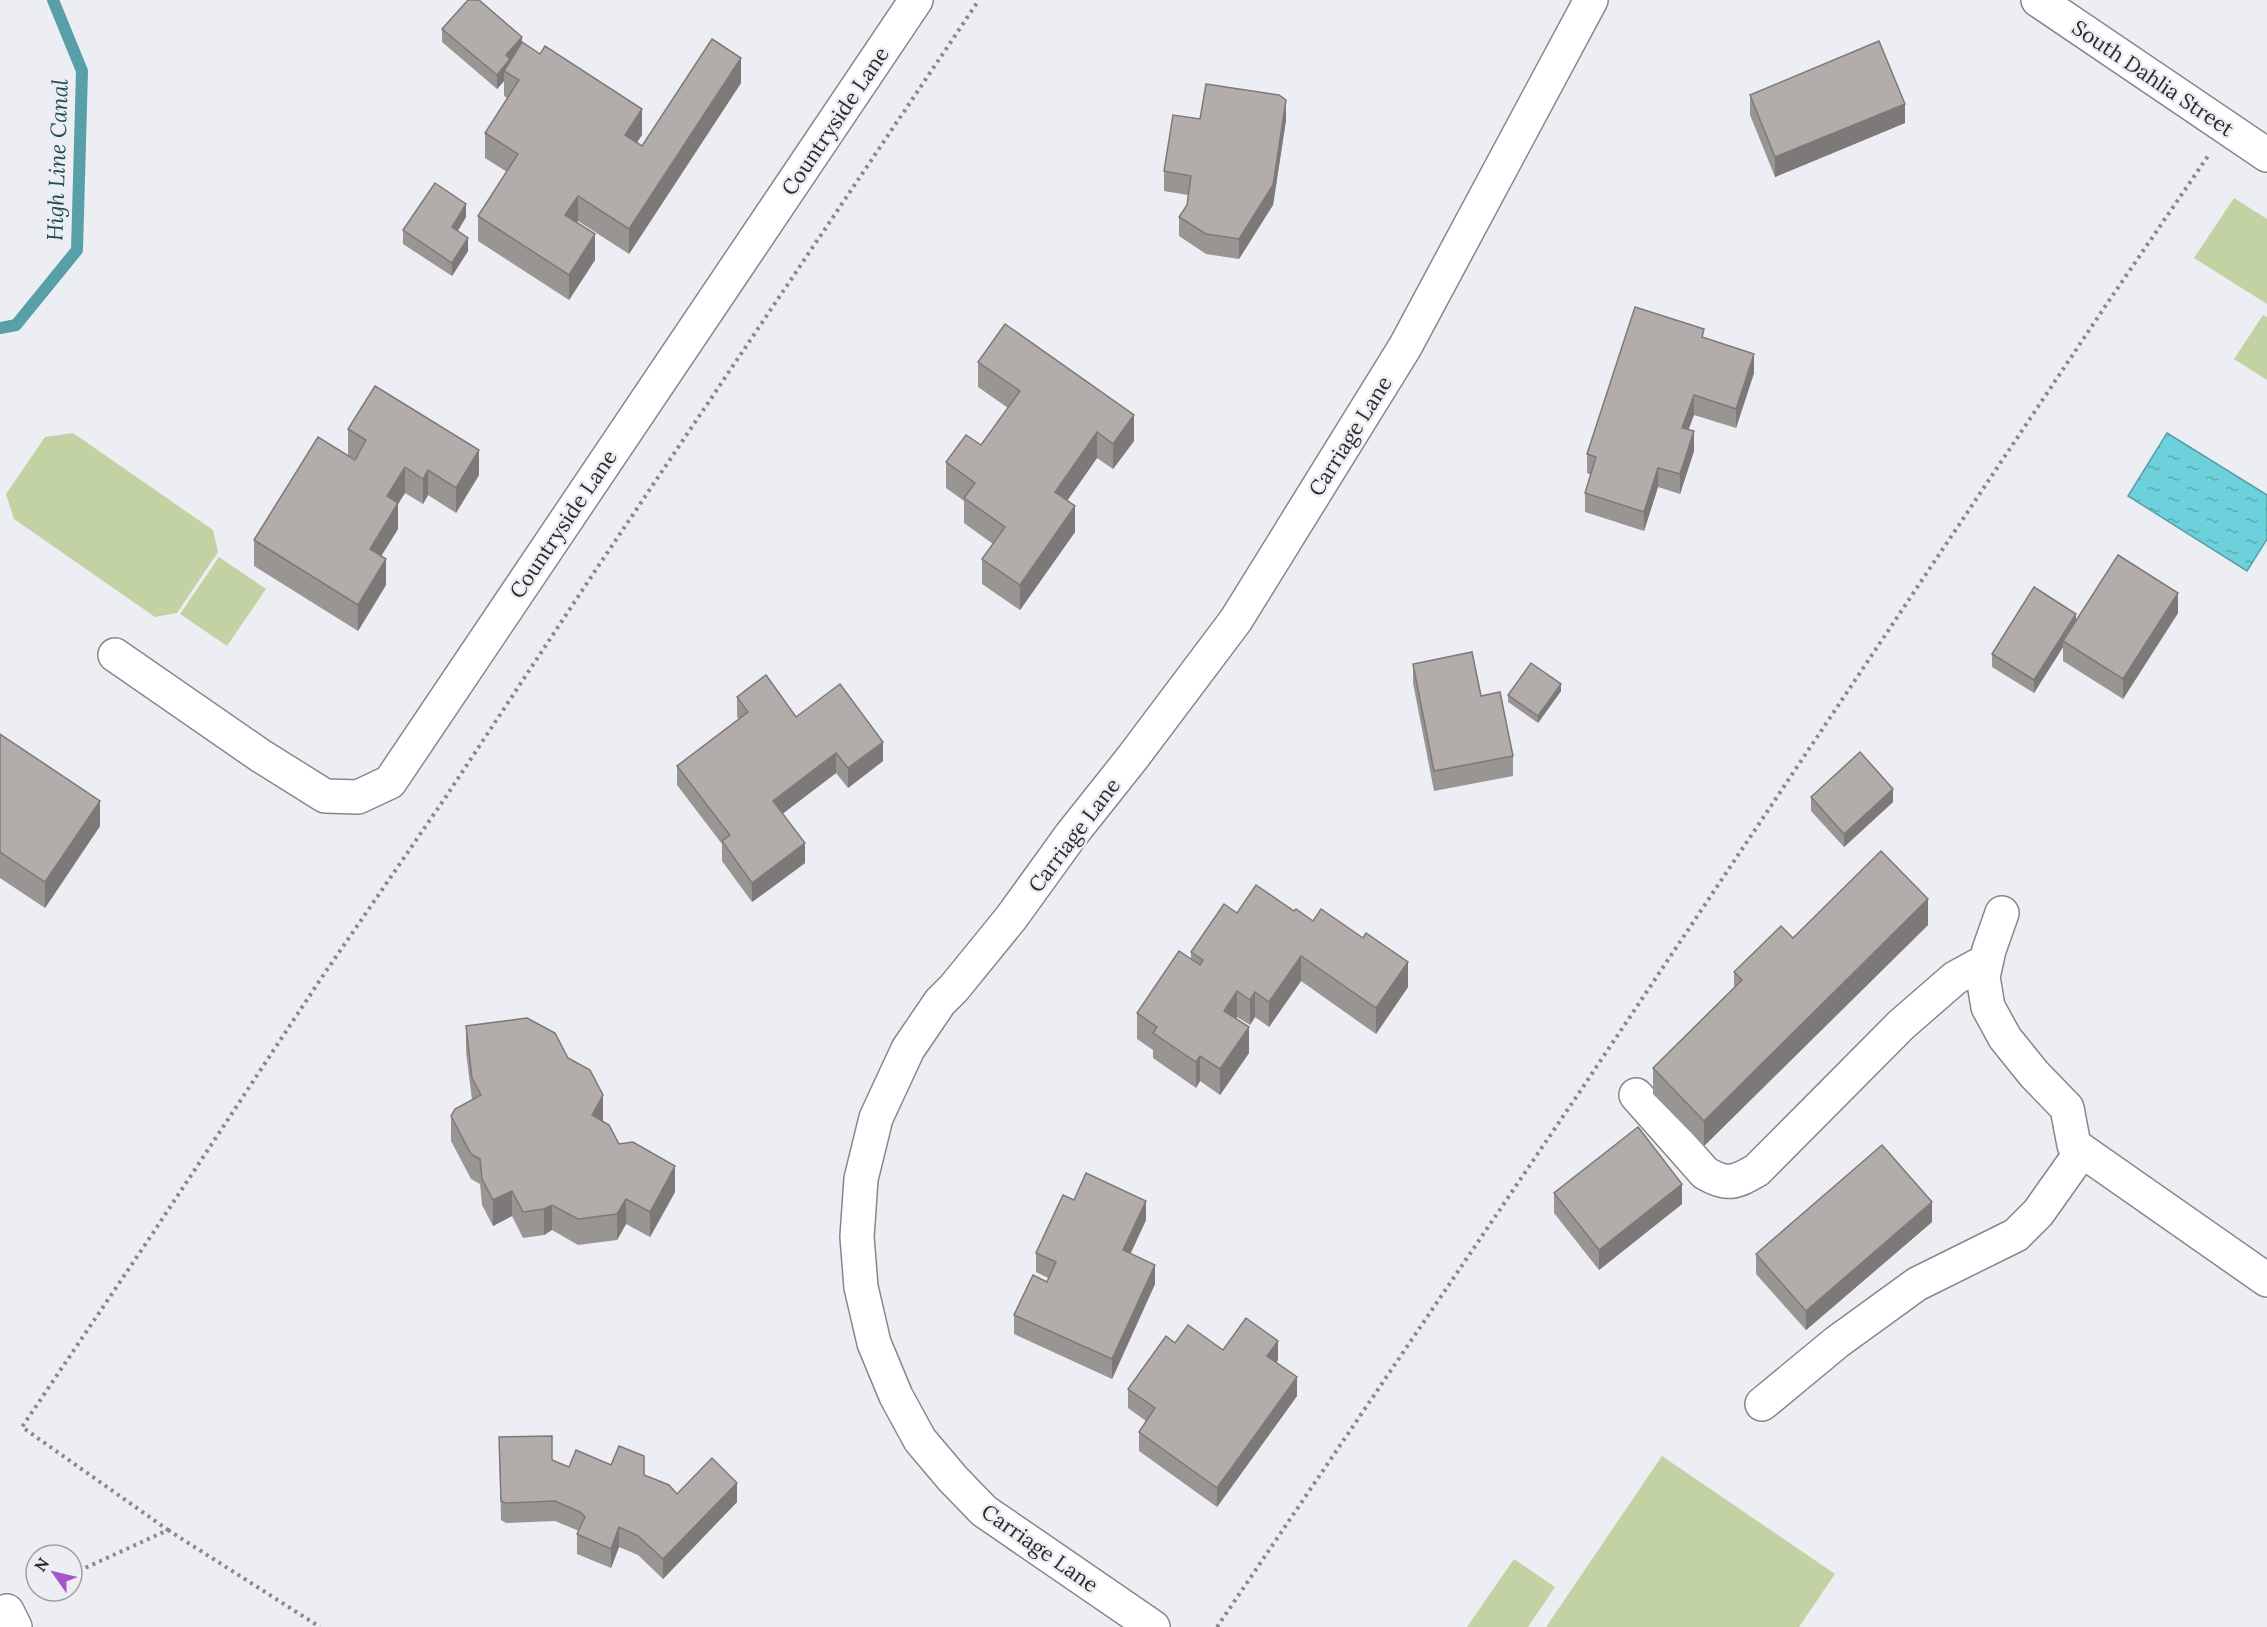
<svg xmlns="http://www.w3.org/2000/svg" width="2267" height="1627" font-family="Lora,serif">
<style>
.green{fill:#c2d2a3}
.water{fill:url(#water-ripples);stroke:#599fa8;stroke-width:1.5}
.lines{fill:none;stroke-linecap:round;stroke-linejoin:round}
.stream{stroke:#599fa8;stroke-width:12}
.minor-casing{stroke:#86878c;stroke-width:36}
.path{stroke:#88898c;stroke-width:4;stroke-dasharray:3 4.5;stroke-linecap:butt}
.minor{stroke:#fff;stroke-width:33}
.wall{fill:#999593}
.shaded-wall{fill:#7d7978}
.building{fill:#b2adab;stroke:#7d7978;stroke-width:1.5}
.labels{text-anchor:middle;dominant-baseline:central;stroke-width:5;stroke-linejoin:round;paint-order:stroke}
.street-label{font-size:21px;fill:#2b2b2d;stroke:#edeef3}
.water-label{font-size:22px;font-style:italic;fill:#1e4c50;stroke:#edeef3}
</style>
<defs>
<pattern id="water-ripples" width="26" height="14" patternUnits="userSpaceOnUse" patternTransform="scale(1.5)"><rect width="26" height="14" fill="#6dd1dc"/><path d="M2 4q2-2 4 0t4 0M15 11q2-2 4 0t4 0" fill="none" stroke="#5aaab3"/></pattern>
</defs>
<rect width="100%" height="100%" fill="#edeef3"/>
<g class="green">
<path d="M2234,198L2267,219V304L2194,258Z"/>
<path d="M2263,315L2267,317V380L2234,359Z"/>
<path d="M73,433L213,530L218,552L177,613L155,617L14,519L6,494L45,437Z"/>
<path d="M219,557L266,589L227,646L180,614Z"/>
<path d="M1662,1456L1835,1574L1799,1627H1546Z"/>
<path d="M1514,1559L1555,1587L1528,1627H1467Z"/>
</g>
<path class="water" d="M2167,433L2267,495V539L2247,571L2128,496Z"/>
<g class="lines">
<path class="stream" d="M0,328L16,325L77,250L82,71L53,0"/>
<g class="minor-casing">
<g id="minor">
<path d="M2038,0L2267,155"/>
<path d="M115,655L261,756L325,796L358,797L390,782L916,0"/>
<path d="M2002,913L1989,950L1983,977L1988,1007L2005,1038L2034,1074L2067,1108L2074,1145L2267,1280"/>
<path d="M1636,1095L1705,1173C1727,1186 1735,1183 1757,1170L1901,1025L1955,978L1986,961"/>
<path d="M1762,1404L1837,1342L1917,1284L2016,1235L2038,1213L2082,1151"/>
<path d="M7,1611L15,1627"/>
<path d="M1153,1627L984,1511L953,1479L920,1440L896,1396L874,1343L861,1287L857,1237L861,1179L876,1118L908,1049L940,1002L954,988L1011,918L1071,835L1133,757L1236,620L1405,347L1591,0"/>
</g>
</g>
<g class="path">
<path d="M168,1530L320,1627"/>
<path d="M72,1574L168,1530L22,1427L153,1233L320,980L443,801L595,571L979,0"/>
<path d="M1217,1627L1585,1084L2102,311L2208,156"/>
</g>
<use href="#minor" class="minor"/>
</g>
<g class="wall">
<path d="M442,29L522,43L642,135L637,142L642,146L741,83L629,254L578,221L577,222L595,260L569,300L478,241V216L507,172L485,158V133L507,98L504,96V81L497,89L442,42Z"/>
<path d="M1750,95L1905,123L1775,177L1750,115Z"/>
<path d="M1200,119L1286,120L1273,205L1239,259L1206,254L1179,236V217L1187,205L1188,195L1164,191V171Z"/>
<path d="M466,217L458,231L468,251L452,276L403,244V230Z"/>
<path d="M1704,338L1754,373L1736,428L1694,415L1688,430L1694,451L1680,494L1658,487L1644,531L1585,512V493L1591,475L1587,473V454Z"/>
<path d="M978,362L1134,441L1113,469L1097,458L1067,501L1075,532L1020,610L982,584V559L993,544L964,523V501L946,488V462L981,445L1008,408L978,387Z"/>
<path d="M348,429L479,475L456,513L428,495L423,504L405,493L398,504V529L381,556L386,585L358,631L254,566V540L355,460V459L348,455Z"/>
<path d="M2178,613L2123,699L2063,661V647L2034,693L1992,667V654L2076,621Z"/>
<path d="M1413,664L1513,756V776L1434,791L1413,683Z"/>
<path d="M1561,691L1538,723L1508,702V695Z"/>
<path d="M737,697L796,717L883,761L848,788L836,773L782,814L805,863L752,902L722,861V844L677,785V766L739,719L737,717Z"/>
<path d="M0,734L100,826L45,908L0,878Z"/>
<path d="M1811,797L1893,802L1844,847L1811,811Z"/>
<path d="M1237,913L1408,987L1376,1034L1301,981L1269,1027L1255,1017L1250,1025L1237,1017L1236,1019L1249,1053L1220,1095L1200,1081L1196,1088L1153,1058V1050L1137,1039V1013L1191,959V952Z"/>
<path d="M1928,925L1704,1146L1653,1094V1068L1734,988V972L1793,938Z"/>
<path d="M466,1026L568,1058L603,1120L602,1121L619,1144L675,1192L650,1237L626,1224L617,1240L578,1245L552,1230L544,1235L523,1238L512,1216L493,1226L482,1205L480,1184L471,1179L451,1141V1116L472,1100L466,1052Z"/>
<path d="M1554,1193L1682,1204L1599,1270L1554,1213Z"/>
<path d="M1074,1200L1146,1220L1130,1254L1155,1284L1112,1379L1014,1334V1315L1047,1282L1048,1278L1036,1272V1253Z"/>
<path d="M1932,1222L1806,1330L1756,1274V1254Z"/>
<path d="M1175,1343L1223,1350L1278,1360L1276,1362L1297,1396L1217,1507L1139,1451V1432L1146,1421L1128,1408V1389Z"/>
<path d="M499,1437L569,1467L611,1465L644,1475L677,1494L737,1502L663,1579L638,1555L619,1547L611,1568L577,1554V1534L579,1531L555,1521L506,1523L501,1520Z"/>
</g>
<g class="shaded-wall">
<path d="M522,37V50L504,71V81L497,89V75L506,55Z"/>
<path d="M741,58V83L629,254V229Z"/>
<path d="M1286,100V120L1273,205L1239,259V239Z"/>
<path d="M1905,104V123L1775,177V157Z"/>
<path d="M642,109V135L625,160V135Z"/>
<path d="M578,196V221L565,240V215Z"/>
<path d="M466,204V217L452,240V227Z"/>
<path d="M595,234V260L569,300V275Z"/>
<path d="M468,238V251L452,276V263Z"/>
<path d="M1754,354V373L1736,428V409Z"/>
<path d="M1694,395V415L1682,447V428Z"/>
<path d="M1134,415V441L1113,469V444Z"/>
<path d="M1694,431V451L1680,494V474Z"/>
<path d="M1097,432V458L1055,518V492Z"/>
<path d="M479,450V475L456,513V488Z"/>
<path d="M405,467V493L398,504V529L370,574V549L387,496Z"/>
<path d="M1658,468V487L1644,531V512Z"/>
<path d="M428,470V495L423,504V479Z"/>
<path d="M1075,506V532L1020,610V585Z"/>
<path d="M386,559V585L358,631V605Z"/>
<path d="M2178,593V613L2123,699V679Z"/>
<path d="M2076,614V627L2063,641V647L2034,693V680Z"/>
<path d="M1561,684V691L1538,723V716Z"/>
<path d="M883,742V761L848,788V768Z"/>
<path d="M836,753V773L773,821V801Z"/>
<path d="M1893,789V802L1844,847V834Z"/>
<path d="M100,801V826L45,908V882Z"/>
<path d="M805,843V863L752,902V883Z"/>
<path d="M1928,899V925L1704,1146V1121Z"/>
<path d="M1301,956V981L1269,1027V1002Z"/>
<path d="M1408,962V987L1376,1034V1008Z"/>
<path d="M1237,991V1017L1224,1036V1011Z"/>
<path d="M1255,992V1017L1250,1025V1000Z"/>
<path d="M1249,1027V1053L1220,1095V1069Z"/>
<path d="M1200,1056V1081L1196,1088V1062Z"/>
<path d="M603,1095V1120L592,1141V1115Z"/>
<path d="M675,1166V1192L650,1237V1212Z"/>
<path d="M1682,1184V1204L1599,1270V1250Z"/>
<path d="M512,1191V1216L493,1226V1200Z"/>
<path d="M626,1199V1224L617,1240V1214Z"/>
<path d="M1146,1201V1220L1123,1270V1250Z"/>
<path d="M1932,1202V1222L1806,1330V1311Z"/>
<path d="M552,1205V1230L544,1235V1209Z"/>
<path d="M1155,1265V1284L1112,1379V1359Z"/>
<path d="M1278,1341V1360L1267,1375V1356Z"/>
<path d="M1297,1377V1396L1217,1507V1488Z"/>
<path d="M737,1483V1502L663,1579V1559Z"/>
<path d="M619,1527V1547L611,1568V1549Z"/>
</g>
<g class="building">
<path d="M468,0H479L522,37L506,55L510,59L497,75L442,29Z"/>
<path d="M712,39L741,58L629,229L578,196L565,215L595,234L569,275L478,216L518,154L485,133L519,80L504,71L522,42L540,54L545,46L642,109L625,135L642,146Z"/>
<path d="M1879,41L1905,104L1775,157L1750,95Z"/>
<path d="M1206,84L1279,95L1286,100L1273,185L1239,239L1206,234L1179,217L1187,205L1191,176L1164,171L1173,115L1200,119Z"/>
<path d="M435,183L466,204L452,227L468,238L452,263L403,230Z"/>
<path d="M1635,307L1704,329L1702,337L1754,354L1736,409L1694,395L1682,428L1694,431L1680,474L1658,468L1644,512L1585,493L1596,457L1587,454Z"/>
<path d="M1005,324L1134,415L1113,444L1097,432L1055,492L1075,506L1020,585L982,559L1005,527L964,498L975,483L946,462L966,435L981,445L1020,391L978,362Z"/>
<path d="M375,386L479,450L456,488L428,470L423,479L405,467L387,496L398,503L370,549L386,559L358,605L254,540L318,437L355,460L366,440L348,429Z"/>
<path d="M2118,555L2178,593L2123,679L2063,641Z"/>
<path d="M2034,587L2076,614L2034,680L1992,654Z"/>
<path d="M1472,652L1481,696L1500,692L1513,756L1434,771L1413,664Z"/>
<path d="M1531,663L1561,684L1538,716L1508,695Z"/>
<path d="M766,675L796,717L840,684L883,742L848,768L836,753L773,801L805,843L752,883L722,841L730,835L677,766L748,712L737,697Z"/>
<path d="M0,734L100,801L45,882L0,852Z"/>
<path d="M1860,752L1893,789L1844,834L1811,797Z"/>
<path d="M1881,851L1928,899L1704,1121L1653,1068L1742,980L1734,972L1781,926L1793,938Z"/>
<path d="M1256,885L1294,911L1296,909L1313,921L1321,909L1363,938L1366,933L1408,962L1376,1008L1301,956L1269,1002L1255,992L1250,1000L1237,991L1224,1011L1249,1027L1220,1069L1200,1056L1196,1062L1153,1033L1157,1027L1137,1013L1179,951L1200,965L1203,960L1191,952L1224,904L1237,913Z"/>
<path d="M527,1018L555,1033L568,1058L590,1070L603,1095L592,1115L609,1125L619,1144L633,1142L675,1166L650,1212L626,1199L617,1214L578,1219L552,1205L544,1209L523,1212L512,1191L493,1200L482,1179L480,1159L471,1154L451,1116L455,1109L481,1095L472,1078L466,1026Z"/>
<path d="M1638,1127L1682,1184L1599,1250L1554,1193Z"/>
<path d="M1882,1145L1932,1202L1806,1311L1756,1254Z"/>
<path d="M1086,1173L1146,1201L1123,1250L1155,1265L1112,1359L1014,1315L1033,1275L1047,1282L1056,1262L1036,1253L1063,1195L1074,1200Z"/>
<path d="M1246,1318L1278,1341L1267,1356L1297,1377L1217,1488L1139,1432L1155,1408L1128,1389L1166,1336L1175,1343L1188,1325L1223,1350Z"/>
<path d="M552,1436V1460L569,1467L576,1450L611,1465L619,1446L644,1456V1475L669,1485L677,1494L712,1458L737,1483L663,1559L638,1536L619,1527L611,1549L577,1534L585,1517L580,1512L555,1501L506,1503L501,1501L499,1437Z"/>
</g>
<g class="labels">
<g class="street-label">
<text transform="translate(2153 78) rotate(34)">South Dahlia Street</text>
<text transform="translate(835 121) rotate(-56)">Countryside Lane</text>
<text transform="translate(1350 436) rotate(-58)">Carriage Lane</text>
<text transform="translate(563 524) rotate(-56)">Countryside Lane</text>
<text transform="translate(1074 835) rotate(-53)">Carriage Lane</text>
<text transform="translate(1040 1548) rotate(35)">Carriage Lane</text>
</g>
<g class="water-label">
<text transform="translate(57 160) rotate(-88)">High Line Canal</text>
</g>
</g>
<g transform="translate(54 1573) rotate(304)"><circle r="28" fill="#edeef3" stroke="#9fa0a4" stroke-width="1.5"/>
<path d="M0-4.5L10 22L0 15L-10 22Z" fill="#a456c8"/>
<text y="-9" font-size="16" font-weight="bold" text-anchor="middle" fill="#2b2b2d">N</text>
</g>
</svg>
